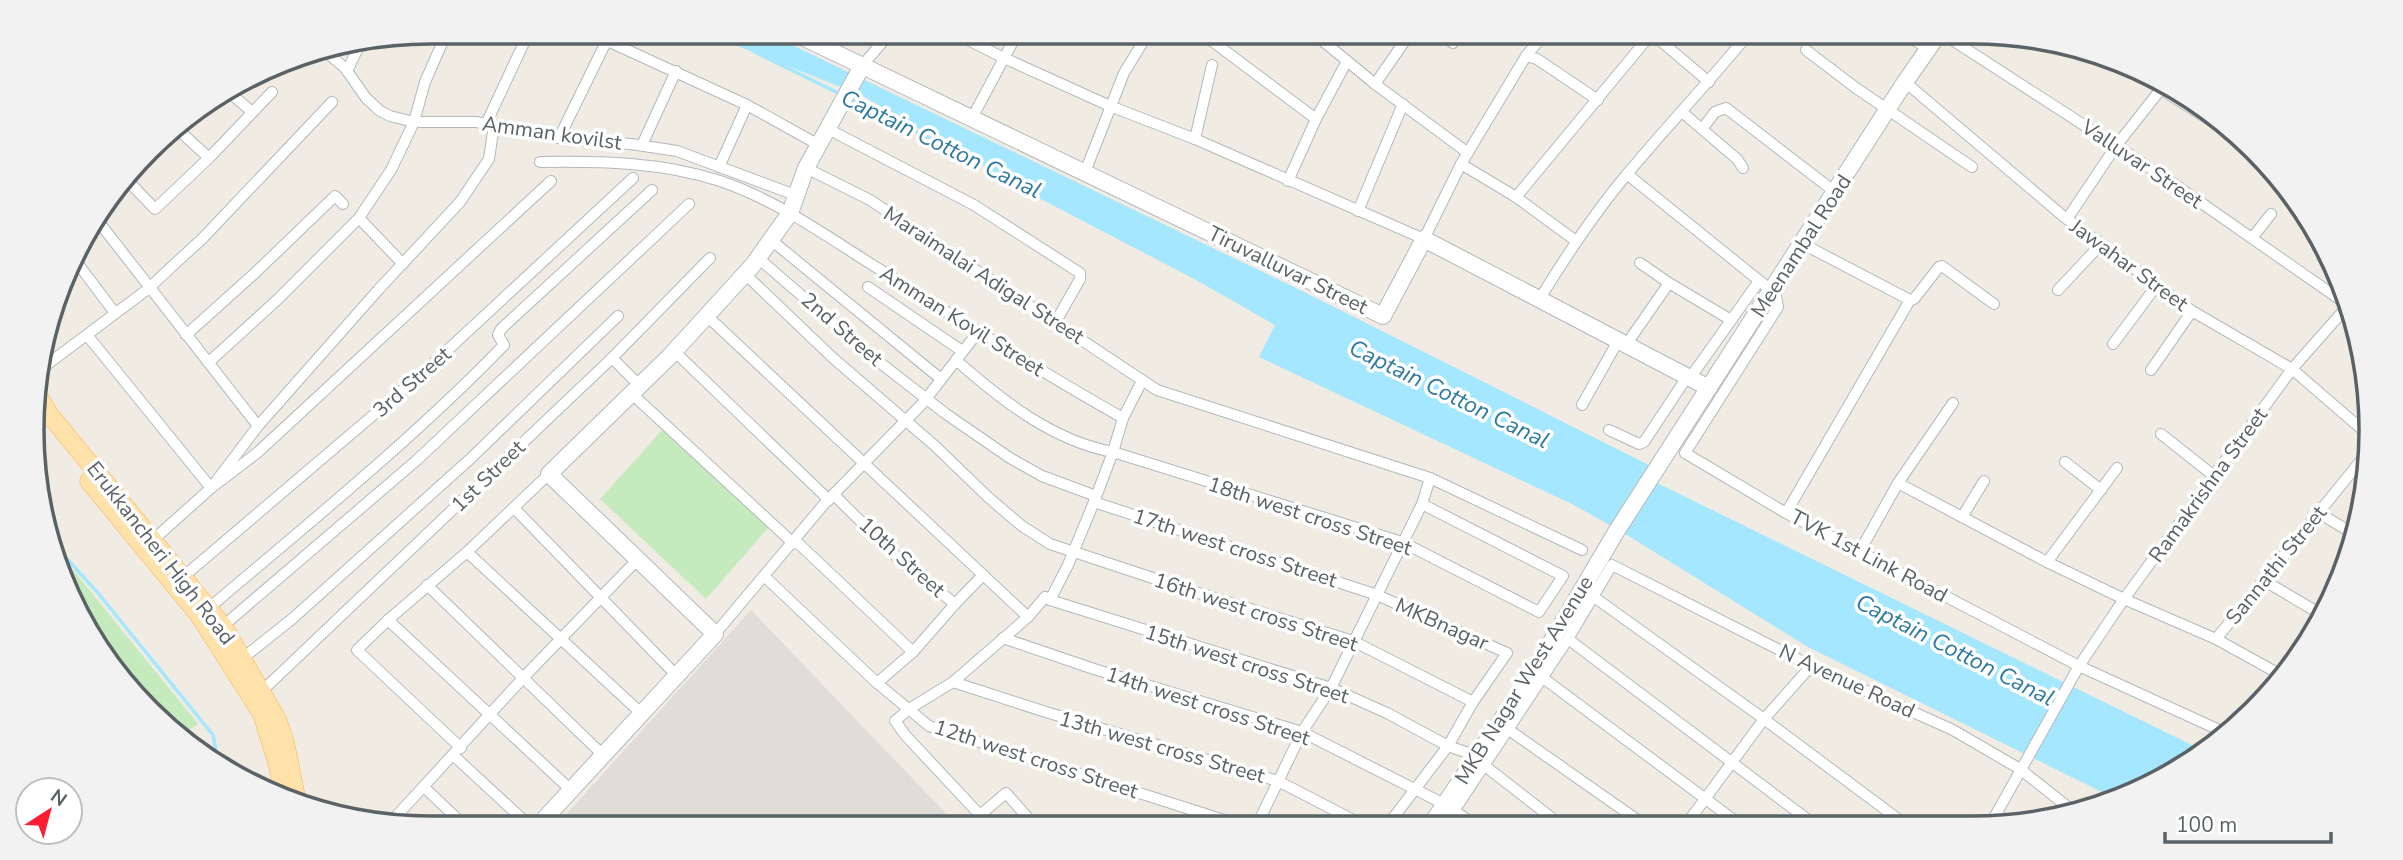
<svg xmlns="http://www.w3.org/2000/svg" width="2403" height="860" font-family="'Nunito Sans',sans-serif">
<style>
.industrial{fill:#e0ddd8}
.green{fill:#c5eabd}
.water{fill:#a4e7ff}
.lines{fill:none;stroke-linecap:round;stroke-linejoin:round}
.stream{stroke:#a4e7ff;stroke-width:3.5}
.street-casing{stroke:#b4b8bc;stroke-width:12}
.secondary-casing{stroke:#b2b9bd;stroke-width:18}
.primary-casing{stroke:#ffae4d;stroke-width:19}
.street{stroke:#fff;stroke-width:10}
.secondary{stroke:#fff;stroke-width:16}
.primary{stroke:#ffe2a9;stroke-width:18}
.labels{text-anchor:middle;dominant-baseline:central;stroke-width:7;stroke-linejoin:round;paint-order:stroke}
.street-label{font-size:21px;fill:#5b6266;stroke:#fff}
.water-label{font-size:23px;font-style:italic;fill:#2f7aa0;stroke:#fff}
.rim{fill:none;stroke:#5b6266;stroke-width:3.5}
</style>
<rect width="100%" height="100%" fill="#f0ebe3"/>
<path class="industrial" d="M751,610L959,827L554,828Z"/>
<g class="green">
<path d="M664,428L770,526L706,599L600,499Z"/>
<path d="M48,539L198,724L182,735L99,652Z"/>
</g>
<path class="water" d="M702,32H765L1302,291L1653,467L1649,479L2204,751L2149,788L2114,798L1808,647L1622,532L1574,505L1259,357L1275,325L1196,280L1039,198L861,95Z"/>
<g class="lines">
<g class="stream">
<path d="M753,51L840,94"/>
<path d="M850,99L978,162"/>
<path d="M47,537L98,593L213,735L219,766"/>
</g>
<g class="street-casing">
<g id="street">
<path d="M588,32L747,105L819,145"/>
<path d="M952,32L1004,58L1110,106L1195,139L1424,239L1461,164L1526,56L1537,59L1598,100"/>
<path d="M1200,32L1316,119L1288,181"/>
<path d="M1312,32L1375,84L1468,153"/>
<path d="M1437,32L1453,43"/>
<path d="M1650,32L1709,82"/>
<path d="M1902,32L1928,49"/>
<path d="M1940,32L2167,179L2342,301"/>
<path d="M1806,50L1856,88L1972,167"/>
<path d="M326,52L345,68L366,98L380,111L390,116L414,122H476L566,139L631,144L677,151L798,196"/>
<path d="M1526,56L1546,32"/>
<path d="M862,66L891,32"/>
<path d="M347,71L359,46"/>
<path d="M2143,78L2235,136"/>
<path d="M1905,82L2063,216L2192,311L2292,369L2365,432"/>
<path d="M1375,84L1411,32"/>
<path d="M229,92L252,112"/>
<path d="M1682,112L1737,159L1743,168"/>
<path d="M972,118L1018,32"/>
<path d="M1316,119L1347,61"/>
<path d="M486,124L529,32"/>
<path d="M174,126L209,158"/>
<path d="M828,129L974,205L1080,273V279L1055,323"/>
<path d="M1702,129L1715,112L1726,108L1835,192"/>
<path d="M559,138L607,40"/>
<path d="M1195,139L1212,65"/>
<path d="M642,145L676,71"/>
<path d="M540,162C600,161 662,162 720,181C780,201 833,241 887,274C965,324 1043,373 1123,418"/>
<path d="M1461,164L1516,197L1576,241"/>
<path d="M719,167L747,105"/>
<path d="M806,168L870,200L1157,390L1430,478L1582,550"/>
<path d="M1085,172L1124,73L1149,32"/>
<path d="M1627,174L1772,291L1776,296L1778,307L1685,453L1786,513L2079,666L2228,734"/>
<path d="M128,181L155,209L209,158L272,92"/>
<path d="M1516,197L1652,33"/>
<path d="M1358,211L1403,104"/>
<path d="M359,218L403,264"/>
<path d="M2067,219L2116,146L2161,89"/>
<path d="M98,221L258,426"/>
<path d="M2252,238L2271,214"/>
<path d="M771,240L941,379"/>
<path d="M1801,243L1910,300L1914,299L1939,267L1942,266L1994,304"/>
<path d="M72,256L115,313"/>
<path d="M758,258L874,358L946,414L1010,458L1042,476L1096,496"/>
<path d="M1640,263L1669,283L1731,320"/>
<path d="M745,274L833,358L934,445L989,498L1022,526L1050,544L1192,591L1353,641L1473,702"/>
<path d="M868,287L962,351"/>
<path d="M2058,290L2101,244"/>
<path d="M1539,300C1566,256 1594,213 1628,173C1668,125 1711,80 1750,32"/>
<path d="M707,316L1028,617"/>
<path d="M87,335L211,488L257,453L551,181"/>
<path d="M186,335L255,273L335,196L343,204"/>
<path d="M2113,344L2157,285"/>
<path d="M1626,345L1669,283"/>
<path d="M674,351L829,500"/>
<path d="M612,358L639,385"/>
<path d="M956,360C1001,400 1053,441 1113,452L1402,542L1539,612L1563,576L1422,504"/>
<path d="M209,362L277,300L359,218L391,170L414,122L425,82L447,32"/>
<path d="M2151,370L2192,311"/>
<path d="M37,372L148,289L168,270L202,239L332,102"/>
<path d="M1690,378L1759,281"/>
<path d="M631,393L793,543L799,544L913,652L877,683"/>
<path d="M1582,405L1618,341"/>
<path d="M1609,430L1639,444L1644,442L1687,377"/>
<path d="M2161,434L2214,476"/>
<path d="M2065,462L2101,490"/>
<path d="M1898,483L2047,562L2124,599L2216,639L2281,675"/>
<path d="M834,495L900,560L955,604L913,652"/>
<path d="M1094,502L1377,595L1507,653L1473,702L1448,746L1387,826"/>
<path d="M514,508L677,676"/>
<path d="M1786,513L1910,300"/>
<path d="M2319,513L2357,536"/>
<path d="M1962,517L1984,481"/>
<path d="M153,540L211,488L258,426L379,289L460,202L489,159L494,125"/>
<path d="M1860,551L1898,483L1953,403"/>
<path d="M467,552L642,714"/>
<path d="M2047,562L2117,468"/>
<path d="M764,576L877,683L929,726L1246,827"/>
<path d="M183,577L425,371L633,178"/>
<path d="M2263,580L2324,616"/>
<path d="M427,585L604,756"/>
<path d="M1594,597L1764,719L1906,825"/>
<path d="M1050,600L1331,688L1387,713L1448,746L1477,756"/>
<path d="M955,604L983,575"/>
<path d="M209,608C309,523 413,439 504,345L498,335L501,329L652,190"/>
<path d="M388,620L572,791"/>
<path d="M223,626L417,460L689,204"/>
<path d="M715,634L825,503L922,404L978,332"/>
<path d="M1003,638L1094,669L1302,732L1446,805"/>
<path d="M1568,639L1815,825"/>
<path d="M2216,639L2363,458"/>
<path d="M243,658L292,619L469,460L618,316"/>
<path d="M1543,678L1742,826"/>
<path d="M953,682L1049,713L1278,781L1365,826"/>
<path d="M262,691L612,358L710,258"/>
<path d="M1509,730L1646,826"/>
<path d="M461,748L357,650L388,620L467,552L549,474"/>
<path d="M454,756L532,828"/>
<path d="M1485,766L1562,826"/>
<path d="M424,787L467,828"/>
<path d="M1455,811L1476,826"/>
<path d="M980,815L990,827"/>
<path d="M390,823L523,678L638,559"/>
<path d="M1063,824L1073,827"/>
<path d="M1990,825L2079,666L2124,599L2292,369L2345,309"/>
<path d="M1444,826L1568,639L1612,565L1811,666L1953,730L2020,769L2073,811"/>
<path d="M1685,826L1764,719L1811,666"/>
<path d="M1036,827L1006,793L980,815L906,736L895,721L909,709L953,682L1028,617L1045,597L1050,600L1068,565L1094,502L1113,452L1123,418L1142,381"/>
<path d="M1256,827L1302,732L1331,688L1422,504L1430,478"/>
</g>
</g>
<g class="secondary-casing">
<g id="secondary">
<path d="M792,32L1383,316L1424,239L1709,388"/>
<path d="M1430,826L1531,676L1616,532L1905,82L1940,32"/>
<path d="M536,828L715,634L549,474L669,357L753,265L790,213L806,168L862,66"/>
</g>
</g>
<g class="primary-casing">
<g id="primary">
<path d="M36,392L49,414L223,626L277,719L285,742L297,802"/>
<path d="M89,481L199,615L262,714L278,765L283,795"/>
</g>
</g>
<use href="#street" class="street"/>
<use href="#secondary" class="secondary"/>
<use href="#primary" class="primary"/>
</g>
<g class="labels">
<g class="street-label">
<text transform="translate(552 133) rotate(8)">Amman kovilst</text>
<text transform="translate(2142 164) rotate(34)">Valluvar Street</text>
<text transform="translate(1801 246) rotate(-57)">Meenambal Road</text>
<text transform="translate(2129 265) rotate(36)">Jawahar Street</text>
<text transform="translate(1288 270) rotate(26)">Tiruvalluvar Street</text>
<text transform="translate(984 275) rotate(33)">Maraimalai Adigal Street</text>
<text transform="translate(962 321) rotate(32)">Amman Kovil Street</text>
<text transform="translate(842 329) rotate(41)">2nd Street</text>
<text transform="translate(412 382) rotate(-41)">3rd Street</text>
<text transform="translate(488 476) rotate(-44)">1st Street</text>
<text transform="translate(2208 485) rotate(-54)">Ramakrishna Street</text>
<text transform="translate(1310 516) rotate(18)">18th west cross Street</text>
<text transform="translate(1235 548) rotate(18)">17th west cross Street</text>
<text transform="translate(161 553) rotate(52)">Erukkancheri High Road</text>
<text transform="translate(1869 556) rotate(28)">TVK 1st Link Road</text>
<text transform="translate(902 557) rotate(42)">10th Street</text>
<text transform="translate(2276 565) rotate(-51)">Sannathi Street</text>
<text transform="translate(1256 612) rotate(18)">16th west cross Street</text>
<text transform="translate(1442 624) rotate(24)">MKBnagar</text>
<text transform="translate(1247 664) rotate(18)">15th west cross Street</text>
<text transform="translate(1524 680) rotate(-58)">MKB Nagar West Avenue</text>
<text transform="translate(1847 681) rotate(25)">N Avenue Road</text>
<text transform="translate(1208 706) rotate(18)">14th west cross Street</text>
<text transform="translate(1162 747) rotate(16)">13th west cross Street</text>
<text transform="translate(1036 759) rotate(18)">12th west cross Street</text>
</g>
<g class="water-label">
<text transform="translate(941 144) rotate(26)">Captain Cotton Canal</text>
<text transform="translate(1449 394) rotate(26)">Captain Cotton Canal</text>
<text transform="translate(1955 650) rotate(27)">Captain Cotton Canal</text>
</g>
</g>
<path d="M0 0H2403V860H0ZM430 44H1973A386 386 0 0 1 2359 430V430A386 386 0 0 1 1973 816H430A386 386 0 0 1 44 430V430A386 386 0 0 1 430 44Z" fill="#f2f2f3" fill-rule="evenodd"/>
<path class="rim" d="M430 44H1973A386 386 0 0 1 2359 430V430A386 386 0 0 1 1973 816H430A386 386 0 0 1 44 430V430A386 386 0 0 1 430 44Z"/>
<g transform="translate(49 811) rotate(36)"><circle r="33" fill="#ffffff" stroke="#bdc0c2" stroke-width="2"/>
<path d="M0-5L12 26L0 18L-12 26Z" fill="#fc1d33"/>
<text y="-10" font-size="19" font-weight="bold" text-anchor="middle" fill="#5b6266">N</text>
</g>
<path d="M2165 832v10h166v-10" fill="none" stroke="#5b6266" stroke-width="3.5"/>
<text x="2176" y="832" font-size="21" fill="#5b6266" stroke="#ffffff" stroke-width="5" paint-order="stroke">100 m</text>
</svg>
